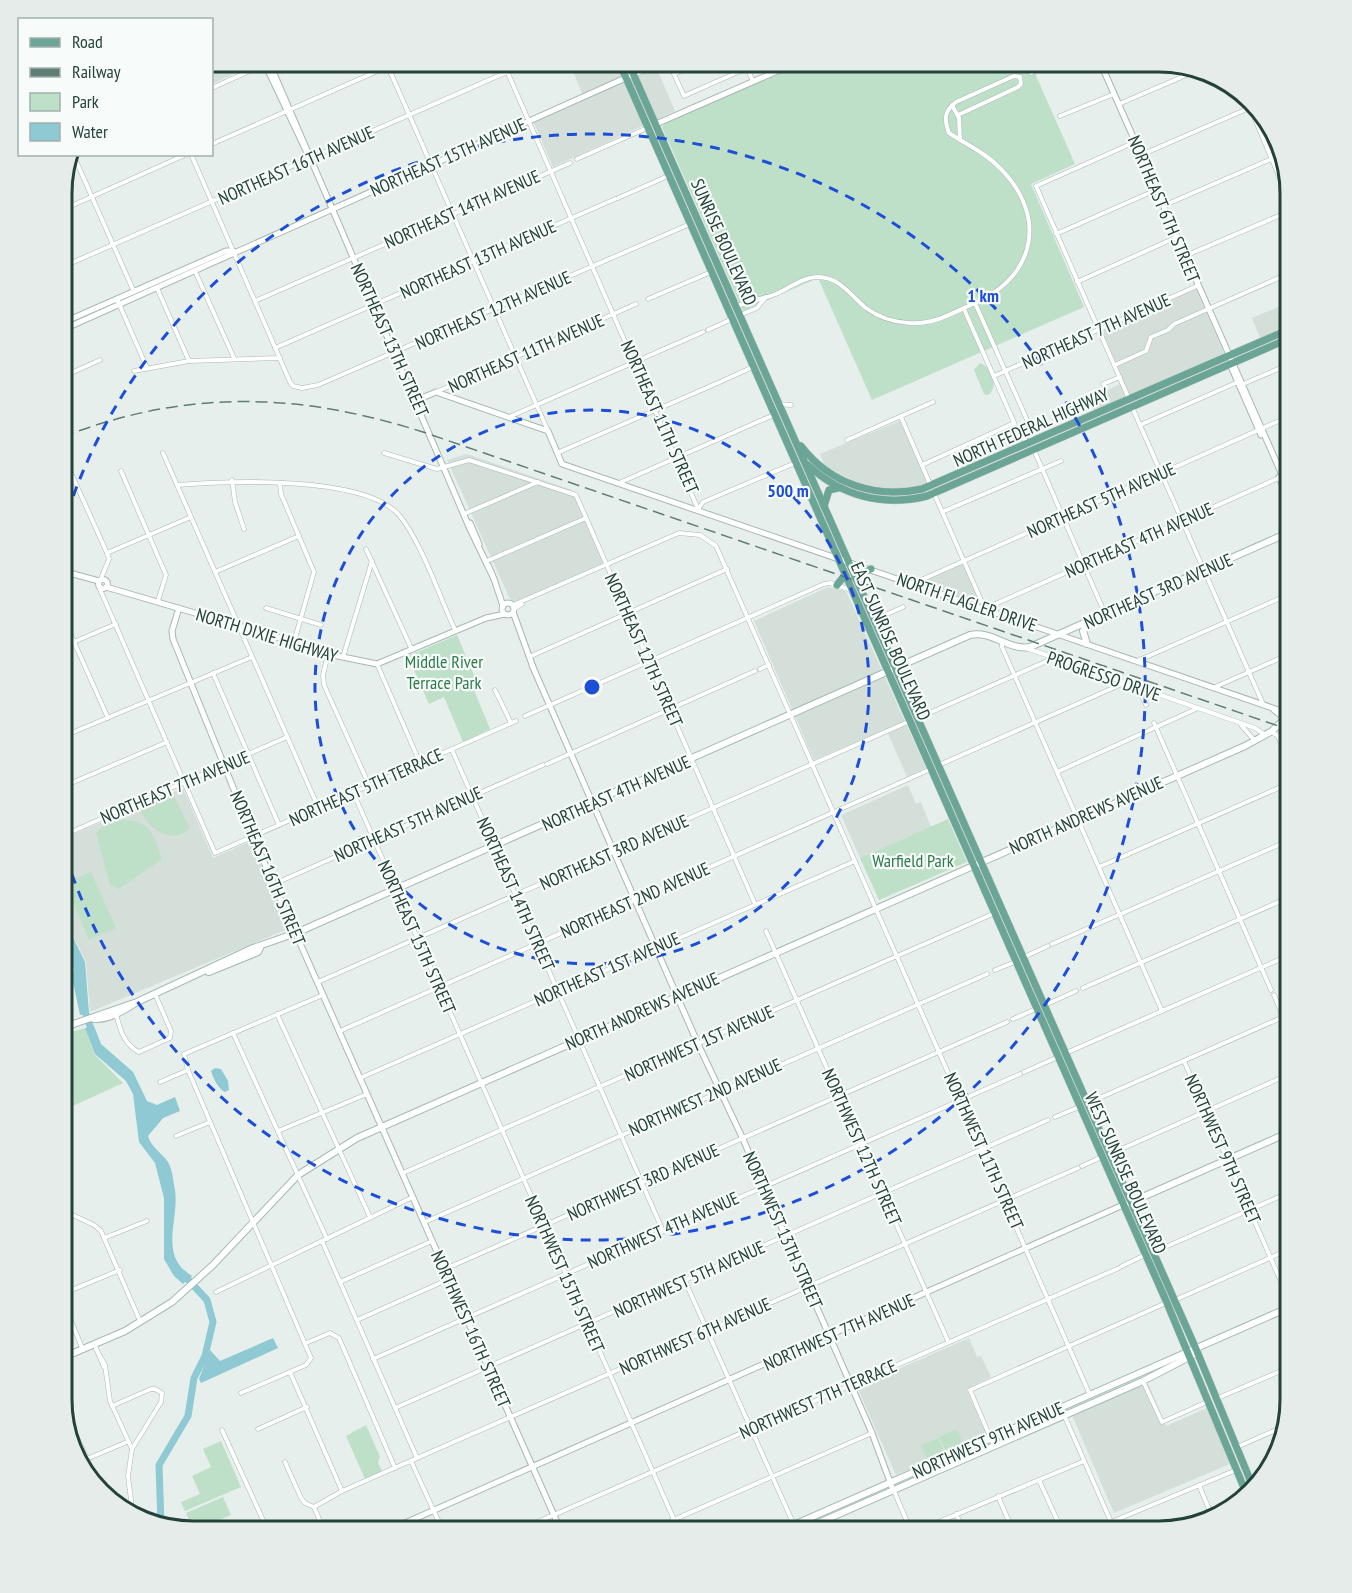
<svg xmlns="http://www.w3.org/2000/svg" width="1352" height="1593" font-family="'PT Sans Narrow',sans-serif">
<style>
.built{fill:#d4dfda}
.green{fill:#bfe0c8}
.water{fill:#8ec9d4}
.lines{fill:none;stroke-linecap:round;stroke-linejoin:round}
.river{stroke:#8ec9d4;stroke-width:7}
.minor-casing{stroke:#a8b8b2;stroke-width:5}
.tertiary-casing{stroke:#a8b8b2;stroke-width:7}
.secondary-casing{stroke:#a4bbb3;stroke-width:8}
.primary-casing{stroke:#c2cac8;stroke-width:8}
.minor{stroke:#fff;stroke-width:4}
.tertiary{stroke:#fff;stroke-width:5}
.secondary{stroke:#fff;stroke-width:6}
.primary{stroke:#6aa596;stroke-width:7}
.rail{stroke:#5f7d75;stroke-width:1.5;stroke-dasharray:12 6;stroke-linecap:butt}
.ring{fill:none;stroke:#1d4ed8;stroke-width:3;stroke-dasharray:10 8}
.labels{text-anchor:middle;dominant-baseline:central;stroke-width:4.5;stroke-linejoin:round;paint-order:stroke}
.street-label{font-size:18px;fill:#24423a;stroke:#f7fbf9}
.park-label{font-size:18px;fill:#2d7a4b;stroke:#f7fbf9}
.rim{fill:none;stroke:#24423a;stroke-width:3}
.centre{fill:#1d4ed8;stroke:#f7fbf9;stroke-width:3}
.ring-label{font-size:18px;text-anchor:middle;font-weight:bold;fill:#1d4ed8;stroke:#f7fbf9;stroke-width:4.5;stroke-linejoin:round;paint-order:stroke}
</style>
<rect width="100%" height="100%" fill="#e6efeb"/>
<g class="built">
<path d="M212,62H260L212,84Z"/>
<path d="M569,62H614L624,83L656,67L675,111L553,167L534,123L585,100Z"/>
<path d="M1196,289L1224,353L1095,412L1089,399L1124,382L1102,330Z"/>
<path d="M1290,302V324L1260,338L1252,318Z"/>
<path d="M900,421L928,485L897,489L862,485L825,466L820,454Z"/>
<path d="M467,454L572,490L603,563L514,602L510,599L447,460Z"/>
<path d="M963,563L982,605L919,582Z"/>
<path d="M828,587L846,591L926,768L907,777L886,729L814,760L754,621Z"/>
<path d="M908,785L916,804L921,802L931,827L860,858L841,815Z"/>
<path d="M183,788L213,858L251,841L290,928L90,1012L86,962L62,914V839Z"/>
<path d="M969,1338L977,1357L981,1356L991,1377L966,1389L987,1435L896,1475L857,1387Z"/>
<path d="M1148,1383L1166,1426L1207,1408L1230,1464L1114,1513L1072,1415Z"/>
</g>
<g class="green">
<path d="M804,62H1030L1075,164L1031,184L1084,307L872,400L818,278L743,311L662,127L666,122Z"/>
<path d="M980,363C993,368 999,387 988,395L984,394L974,370Z"/>
<path d="M457,635L474,675L472,685L490,729L463,742L444,697L429,704L408,656Z"/>
<path d="M174,797L190,828C173,846 148,829 141,811Z"/>
<path d="M948,819L967,862L879,900L860,858Z"/>
<path d="M118,820C150,819 153,833 162,859L119,889L110,885L96,833L104,825Z"/>
<path d="M91,872L116,928L89,940L65,884Z"/>
<path d="M85,1028L95,1055L123,1083L62,1111V1035Z"/>
<path d="M366,1425L380,1457L378,1462L382,1472L365,1479L346,1436Z"/>
<path d="M957,1429L963,1444L946,1451L939,1437Z"/>
<path d="M938,1438L944,1452L927,1459L921,1445Z"/>
<path d="M221,1441L241,1487L185,1511L181,1502L200,1494L192,1476L211,1467L203,1449Z"/>
<path d="M223,1497L231,1515L194,1531L186,1513Z"/>
</g>
<g class="water">
<path d="M62,915L85,962L89,1013L80,1015L72,977L74,969L62,960Z"/>
<path d="M94,1026L101,1044L133,1072L147,1101L157,1105L175,1097L180,1111L163,1118L148,1136C151,1147 162,1153 168,1162C172,1169 173,1178 174,1185C182,1217 156,1255 192,1276L183,1284L174,1276L164,1259V1198L155,1163L139,1142L133,1094L126,1081L95,1054L85,1028Z"/>
<path d="M215,1068L221,1069L228,1081L229,1090L225,1092C219,1090 213,1078 211,1071Z"/>
<path d="M273,1338L278,1348L201,1383L199,1379L210,1350L220,1361Z"/>
</g>
<g class="lines">
<g class="river">
<path d="M83,1005L93,1035"/>
<path d="M161,1524L159,1465L188,1416L194,1378L205,1356L213,1322L207,1300L182,1273"/>
</g>
<g class="minor-casing">
<g id="minor">
<path d="M386,62L548,431"/>
<path d="M503,62L698,509"/>
<path d="M705,62L674,74L684,96L747,68"/>
<path d="M744,62L753,81"/>
<path d="M1031,73L1057,62"/>
<path d="M634,75L663,62"/>
<path d="M212,88L267,63"/>
<path d="M1246,98L1290,202"/>
<path d="M1119,104L1198,70"/>
<path d="M952,105L959,118L960,140"/>
<path d="M1060,116L1114,94"/>
<path d="M212,144L398,62"/>
<path d="M73,154L134,292"/>
<path d="M191,154L290,382L293,386L302,388L318,385L690,224"/>
<path d="M1141,155L1254,106"/>
<path d="M577,159L647,128"/>
<path d="M618,198L668,176"/>
<path d="M1163,206L1278,156"/>
<path d="M62,210L187,154"/>
<path d="M1056,234L1156,190"/>
<path d="M1185,256L1290,211"/>
<path d="M62,267L530,62"/>
<path d="M195,271L234,358"/>
<path d="M1077,282L1177,237"/>
<path d="M157,288L189,361"/>
<path d="M117,299L147,368"/>
<path d="M648,299L711,272"/>
<path d="M255,301L570,163"/>
<path d="M975,303L1032,431L1031,440"/>
<path d="M737,306C750,301 763,299 776,294C789,288 803,277 818,277C840,277 851,296 866,308C878,317 894,322 909,323C935,325 954,312 977,302C1036,275 1047,216 1001,169C986,153 967,145 949,133C944,120 944,111 956,102L1014,76L1020,77L1021,84L1018,87L958,115"/>
<path d="M964,309L1020,436L1028,442"/>
<path d="M740,315L757,308L766,297"/>
<path d="M708,330L732,319"/>
<path d="M275,348L615,199"/>
<path d="M1115,365L1146,351L1151,337L1168,330L1174,324L1290,273"/>
<path d="M134,371L189,361L280,358"/>
<path d="M994,376L1197,286"/>
<path d="M62,377L100,360"/>
<path d="M722,381L753,367"/>
<path d="M1103,384L1120,377"/>
<path d="M1243,384L1290,364"/>
<path d="M436,392L636,304"/>
<path d="M1129,399L1036,186L1135,142"/>
<path d="M779,404L791,405"/>
<path d="M1132,407L1263,704"/>
<path d="M509,417L703,332"/>
<path d="M901,417L930,484"/>
<path d="M755,423L774,415"/>
<path d="M1140,425L1238,382"/>
<path d="M847,440L933,402"/>
<path d="M1034,450L1105,614"/>
<path d="M163,453L318,807"/>
<path d="M384,453L437,469L469,460L576,495L755,904"/>
<path d="M557,453L720,382"/>
<path d="M922,465L1014,423"/>
<path d="M62,470L67,468L71,473L107,553L109,559L100,581"/>
<path d="M121,471L166,575L158,601"/>
<path d="M232,480L235,502L244,529"/>
<path d="M280,483L281,494L314,572L294,642"/>
<path d="M619,483L753,424"/>
<path d="M177,485C227,481 364,475 399,515C420,539 441,600 455,630"/>
<path d="M933,491L985,609"/>
<path d="M699,508L703,502L795,463"/>
<path d="M942,512L1061,461"/>
<path d="M466,513L538,482"/>
<path d="M366,549L412,650"/>
<path d="M107,553L191,517"/>
<path d="M487,561L586,518"/>
<path d="M215,572L299,536"/>
<path d="M912,584L1290,416"/>
<path d="M99,587L215,853L516,721"/>
<path d="M513,605L679,533L700,535L716,546L1090,1395"/>
<path d="M266,608L321,625"/>
<path d="M514,609L522,604"/>
<path d="M990,610L993,605L1290,473"/>
<path d="M62,615L108,718"/>
<path d="M874,620L903,607"/>
<path d="M1002,641V647L1162,1011"/>
<path d="M62,647L116,624"/>
<path d="M1026,648L1255,728L1265,735"/>
<path d="M328,654L323,675L324,685L369,785"/>
<path d="M343,657L372,561"/>
<path d="M529,657L727,569"/>
<path d="M1137,661L1290,594"/>
<path d="M377,664L420,763"/>
<path d="M760,669L769,665"/>
<path d="M213,673L279,825"/>
<path d="M1215,687L1290,654"/>
<path d="M1138,688L1146,705"/>
<path d="M495,690L511,723"/>
<path d="M525,716L824,584L830,583L851,590"/>
<path d="M918,718L1047,661L1050,657"/>
<path d="M1154,723L1271,990"/>
<path d="M1241,725L1255,741"/>
<path d="M62,729L65,736"/>
<path d="M1272,732L1278,736L1290,766"/>
<path d="M62,737L252,657"/>
<path d="M452,750L663,1231"/>
<path d="M547,764L755,671"/>
<path d="M939,765L1122,684"/>
<path d="M1057,772L1196,709"/>
<path d="M62,787L167,742"/>
<path d="M353,792L679,1531"/>
<path d="M62,836L287,737"/>
<path d="M1099,867L1290,783"/>
<path d="M274,884L543,765"/>
<path d="M766,931L948,1341"/>
<path d="M1052,944L1290,840"/>
<path d="M1024,957L1048,946"/>
<path d="M995,970L1015,962"/>
<path d="M318,982L910,721"/>
<path d="M1083,988L1290,897"/>
<path d="M1274,995L1290,1033"/>
<path d="M1045,1005L1076,991"/>
<path d="M116,1014C120,1029 124,1045 139,1052L170,1038L171,1031L155,994"/>
<path d="M277,1014L370,1217"/>
<path d="M1013,1019L1036,1009"/>
<path d="M340,1031L931,769"/>
<path d="M233,1033L327,1239"/>
<path d="M1066,1053L1290,955"/>
<path d="M1184,1061L1290,1302"/>
<path d="M1024,1072L1058,1057"/>
<path d="M360,1078L855,861"/>
<path d="M160,1082L188,1070"/>
<path d="M1088,1103L1290,1014"/>
<path d="M1055,1117L1079,1107"/>
<path d="M278,1131L367,1094"/>
<path d="M176,1136L210,1122"/>
<path d="M1110,1154L1290,1074"/>
<path d="M1082,1166L1102,1157"/>
<path d="M403,1173L995,913"/>
<path d="M62,1210L94,1225L101,1231L140,1321"/>
<path d="M425,1222L987,974"/>
<path d="M104,1238L147,1221"/>
<path d="M322,1241L417,1458"/>
<path d="M1154,1252L1290,1192"/>
<path d="M1122,1266L1145,1255"/>
<path d="M445,1269L1007,1022"/>
<path d="M685,1281L794,1525"/>
<path d="M340,1282L432,1241"/>
<path d="M216,1292L413,1197"/>
<path d="M62,1294L120,1270"/>
<path d="M62,1299L83,1350"/>
<path d="M1175,1300L1290,1249"/>
<path d="M357,1320L449,1279"/>
<path d="M306,1343L330,1333L339,1338L395,1468"/>
<path d="M96,1348L104,1367"/>
<path d="M96,1349L105,1365L110,1401L132,1449L128,1476L133,1516"/>
<path d="M373,1359L1020,1074"/>
<path d="M290,1372L342,1491"/>
<path d="M1143,1381L1162,1422L1207,1402"/>
<path d="M241,1393L306,1365L311,1358L188,1070L184,1054L323,995"/>
<path d="M1218,1398L1290,1367"/>
<path d="M112,1406L151,1389H155L162,1393L161,1402L132,1449"/>
<path d="M395,1408L1048,1120"/>
<path d="M1061,1408L1111,1522L1107,1531"/>
<path d="M68,1418L87,1459"/>
<path d="M258,1429L307,1407"/>
<path d="M222,1430L268,1531"/>
<path d="M994,1446L970,1390L1166,1303"/>
<path d="M1237,1447L1285,1426"/>
<path d="M82,1461L127,1442"/>
<path d="M411,1461L443,1531"/>
<path d="M285,1462L301,1498L305,1503L314,1507L324,1531"/>
<path d="M1039,1480L1062,1531"/>
<path d="M1199,1485L1211,1514"/>
<path d="M894,1491L911,1531"/>
<path d="M998,1496L1013,1531"/>
<path d="M314,1507L342,1491L1078,1168"/>
<path d="M956,1514L964,1531"/>
<path d="M1111,1522L1236,1470"/>
<path d="M517,1531L1119,1268"/>
<path d="M648,1531L872,1433"/>
<path d="M917,1531L1084,1461"/>
</g>
</g>
<g class="tertiary-casing">
<g id="tertiary">
<path d="M264,62L309,157"/>
<path d="M269,62L470,529L494,579L488,565"/>
<path d="M1100,62L1290,493"/>
<path d="M656,124L798,62"/>
<path d="M62,323L226,251H233"/>
<path d="M62,330L630,76"/>
<path d="M1230,364L1261,435"/>
<path d="M417,400L436,392L548,431L562,464L1290,714"/>
<path d="M1279,477L1290,503"/>
<path d="M470,523L479,544"/>
<path d="M62,571L99,581"/>
<path d="M494,579L503,606"/>
<circle cx="103" cy="584" r="4.5"/>
<path d="M106,587L294,642L328,654L377,664L486,618L505,614"/>
<circle cx="508" cy="609" r="6"/>
<path d="M179,608L172,631L173,639L256,844L561,1531"/>
<path d="M513,612L533,667"/>
<path d="M532,665L698,1044L742,1137L872,1433L893,1490"/>
<path d="M1274,710L1282,716"/>
<path d="M387,1531L1123,1205"/>
</g>
</g>
<g class="secondary-casing">
<g id="secondary">
<path d="M1087,644L1083,631L1088,623"/>
<path d="M209,972L258,952L260,948"/>
<path d="M94,1019C109,1020 125,1010 137,1002L253,948L296,933L970,635C992,630 1009,651 1030,647L1290,532"/>
<path d="M62,1028L134,1003"/>
<path d="M1129,1203L1290,1132"/>
<path d="M62,1358L125,1331L172,1302L213,1265L298,1175L357,1138L1245,746L1272,731L1290,714"/>
<path d="M780,1531L1290,1307"/>
<path d="M800,1531L1143,1381L1193,1355"/>
</g>
</g>
<g class="primary-casing">
<g id="primary">
<path d="M619,62L1167,1303L1247,1495"/>
<path d="M628,62L1196,1349L1253,1487"/>
<path d="M801,446C830,484 876,499 922,489L1290,329"/>
<path d="M808,465C841,496 883,507 927,496L1290,338"/>
<path d="M824,506L829,490L838,488"/>
<path d="M856,579L860,573L871,569"/>
<path d="M837,585L845,575"/>
</g>
</g>
<use href="#minor" class="minor"/>
<use href="#tertiary" class="tertiary"/>
<use href="#secondary" class="secondary"/>
<use href="#primary" class="primary"/>
<path class="rail" d="M62,437C187,389 297,392 423,432L1290,730"/>
</g>
<g class="ring">
<circle cx="592" cy="687" r="277"/>
<path d="M62 530A553 553 0 1 1 62 844"/>
</g>
<g class="labels">
<g class="street-label">
<text transform="translate(448 157) rotate(-24)">NORTHEAST 15TH AVENUE</text>
<text transform="translate(296 165) rotate(-24)">NORTHEAST 16TH AVENUE</text>
<text transform="translate(462 209) rotate(-24)">NORTHEAST 14TH AVENUE</text>
<text transform="translate(1164 209) rotate(67)">NORTHEAST 6TH STREET</text>
<text transform="translate(724 242) rotate(66)">SUNRISE BOULEVARD</text>
<text transform="translate(478 259) rotate(-24)">NORTHEAST 13TH AVENUE</text>
<text transform="translate(493 310) rotate(-24)">NORTHEAST 12TH AVENUE</text>
<text transform="translate(1096 331) rotate(-24)">NORTHEAST 7TH AVENUE</text>
<text transform="translate(390 340) rotate(66)">NORTHEAST 13TH STREET</text>
<text transform="translate(526 353) rotate(-24)">NORTHEAST 11TH AVENUE</text>
<text transform="translate(660 417) rotate(66)">NORTHEAST 11TH STREET</text>
<text transform="translate(1031 427) rotate(-24)">NORTH FEDERAL HIGHWAY</text>
<text transform="translate(1101 500) rotate(-24)">NORTHEAST 5TH AVENUE</text>
<text transform="translate(1139 540) rotate(-24)">NORTHEAST 4TH AVENUE</text>
<text transform="translate(1158 591) rotate(-24)">NORTHEAST 3RD AVENUE</text>
<text transform="translate(967 602) rotate(19)">NORTH FLAGLER DRIVE</text>
<text transform="translate(267 635) rotate(17)">NORTH DIXIE HIGHWAY</text>
<text transform="translate(891 641) rotate(66)">EAST SUNRISE BOULEVARD</text>
<text transform="translate(644 650) rotate(66)">NORTHEAST 12TH STREET</text>
<text transform="translate(1104 676) rotate(19)">PROGRESSO DRIVE</text>
<text transform="translate(175 787) rotate(-23)">NORTHEAST 7TH AVENUE</text>
<text transform="translate(366 787) rotate(-24)">NORTHEAST 5TH TERRACE</text>
<text transform="translate(616 793) rotate(-24)">NORTHEAST 4TH AVENUE</text>
<text transform="translate(1086 815) rotate(-24)">NORTH ANDREWS AVENUE</text>
<text transform="translate(408 824) rotate(-24)">NORTHEAST 5TH AVENUE</text>
<text transform="translate(614 852) rotate(-24)">NORTHEAST 3RD AVENUE</text>
<text transform="translate(268 868) rotate(67)">NORTHEAST 16TH STREET</text>
<text transform="translate(516 894) rotate(66)">NORTHEAST 14TH STREET</text>
<text transform="translate(635 900) rotate(-24)">NORTHEAST 2ND AVENUE</text>
<text transform="translate(417 937) rotate(66)">NORTHEAST 15TH STREET</text>
<text transform="translate(607 969) rotate(-24)">NORTHEAST 1ST AVENUE</text>
<text transform="translate(642 1011) rotate(-24)">NORTH ANDREWS AVENUE</text>
<text transform="translate(699 1043) rotate(-24)">NORTHWEST 1ST AVENUE</text>
<text transform="translate(705 1097) rotate(-24)">NORTHWEST 2ND AVENUE</text>
<text transform="translate(862 1147) rotate(66)">NORTHWEST 12TH STREET</text>
<text transform="translate(1223 1149) rotate(66)">NORTHWEST 9TH STREET</text>
<text transform="translate(984 1151) rotate(66)">NORTHWEST 11TH STREET</text>
<text transform="translate(1126 1173) rotate(66)">WEST SUNRISE BOULEVARD</text>
<text transform="translate(643 1182) rotate(-24)">NORTHWEST 3RD AVENUE</text>
<text transform="translate(663 1230) rotate(-24)">NORTHWEST 4TH AVENUE</text>
<text transform="translate(783 1230) rotate(66)">NORTHWEST 13TH STREET</text>
<text transform="translate(565 1274) rotate(66)">NORTHWEST 15TH STREET</text>
<text transform="translate(689 1279) rotate(-24)">NORTHWEST 5TH AVENUE</text>
<text transform="translate(471 1329) rotate(66)">NORTHWEST 16TH STREET</text>
<text transform="translate(839 1332) rotate(-24)">NORTHWEST 7TH AVENUE</text>
<text transform="translate(695 1336) rotate(-24)">NORTHWEST 6TH AVENUE</text>
<text transform="translate(818 1399) rotate(-24)">NORTHWEST 7TH TERRACE</text>
<text transform="translate(988 1440) rotate(-24)">NORTHWEST 9TH AVENUE</text>
</g>
<g class="park-label">
<text x="444" y="661">Middle River<tspan x="444" dy="21">Terrace Park</tspan></text>
<text x="913" y="860">Warfield Park</text>
</g>
</g>
<path d="M0 0H1352V1593H0ZM193 72H1159A121 121 0 0 1 1280 193V1400A121 121 0 0 1 1159 1521H193A121 121 0 0 1 72 1400V193A121 121 0 0 1 193 72Z" fill="#e6ecea" fill-rule="evenodd"/>
<path class="rim" d="M193 72H1159A121 121 0 0 1 1280 193V1400A121 121 0 0 1 1159 1521H193A121 121 0 0 1 72 1400V193A121 121 0 0 1 193 72Z"/>
<circle cx="592" cy="687" r="9" class="centre"/>
<g class="ring-label">
<text x="983" y="302">1 km</text>
<text x="788" y="497">500 m</text>
</g>
<rect x="18" y="18" width="195" height="138" fill="#f7fbf9" stroke="#a3b1ad" stroke-width="1.5"/>
<rect x="30" y="38" width="30" height="9" fill="#6aa596" stroke="#a3b1ad" stroke-width="1.5"/>
<text x="72" y="48" font-size="18" fill="#24423a">Road</text>
<rect x="30" y="68" width="30" height="9" fill="#5f7d75" stroke="#a3b1ad" stroke-width="1.5"/>
<text x="72" y="78" font-size="18" fill="#24423a">Railway</text>
<rect x="30" y="93" width="30" height="18" fill="#bfe0c8" stroke="#a3b1ad" stroke-width="1.5"/>
<text x="72" y="108" font-size="18" fill="#24423a">Park</text>
<rect x="30" y="123" width="30" height="18" fill="#8ec9d4" stroke="#a3b1ad" stroke-width="1.5"/>
<text x="72" y="138" font-size="18" fill="#24423a">Water</text>
</svg>
